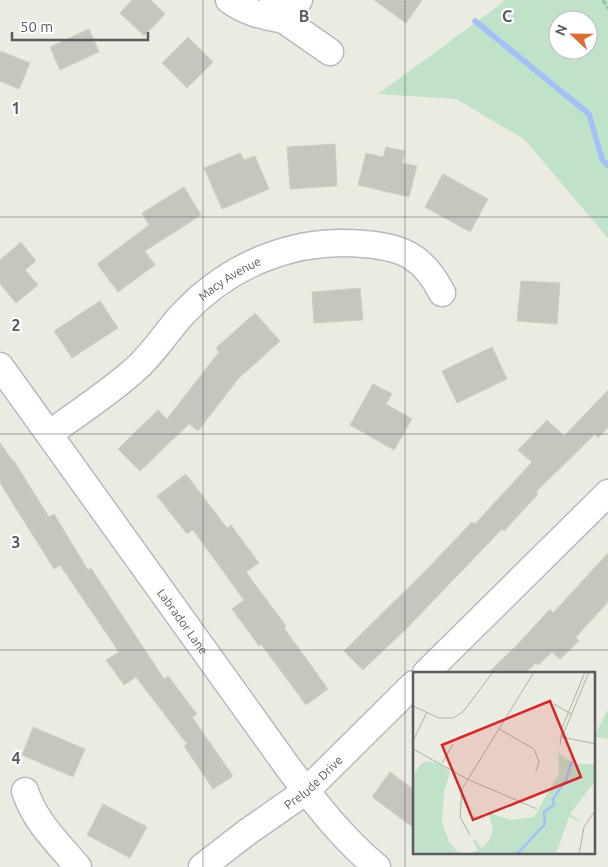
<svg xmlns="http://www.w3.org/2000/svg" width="608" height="867" font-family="Ubuntu,sans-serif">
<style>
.green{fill:#bfe2c8;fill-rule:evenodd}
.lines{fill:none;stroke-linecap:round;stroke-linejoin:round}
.stream{stroke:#a5bff8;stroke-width:5.5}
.building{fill:#c7c6be;stroke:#d0cfc0}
.minor-casing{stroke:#b9b9bf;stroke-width:29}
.path{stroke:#9ac1ae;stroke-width:3;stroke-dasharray:5 2.5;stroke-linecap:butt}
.minor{stroke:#fff;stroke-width:26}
.grid{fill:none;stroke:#5a5b61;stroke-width:1;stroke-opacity:0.55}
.labels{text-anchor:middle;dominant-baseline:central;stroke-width:4.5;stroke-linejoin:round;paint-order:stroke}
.street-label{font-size:12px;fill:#5a5b61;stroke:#fff}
.inset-river{fill:none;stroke:#a5bff8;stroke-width:2.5}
.inset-road{fill:none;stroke:#adaeaa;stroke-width:1}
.view{fill:#d62828;fill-opacity:0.15;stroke:#d62828;stroke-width:2.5}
.inset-edge{fill:none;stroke:#5a5b61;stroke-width:2.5}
.grid-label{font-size:16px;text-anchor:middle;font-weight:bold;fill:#5a5b61;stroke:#fff;stroke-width:4.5;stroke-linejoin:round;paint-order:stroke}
</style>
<rect width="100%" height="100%" fill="#ebece1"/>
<g class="green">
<path d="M504,0H608V238L524,139L456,99L378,94L501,4ZM558,20H588V50H558Z"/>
<path d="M608,709V739L594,737Z"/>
</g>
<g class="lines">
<path class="stream" d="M475,21L589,114L602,159L608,166"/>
</g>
<g class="building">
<path d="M132,0H151L165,14L144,36L120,13Z"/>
<path d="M374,0H422L406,23Z"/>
<path d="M89,29L99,52L60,70L50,47Z"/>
<path d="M188,37L213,62L187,88L162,63Z"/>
<path d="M0,51L30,63L19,89L0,81Z"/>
<path d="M335,144L337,186L290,189L287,147Z"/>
<path d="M386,147L405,151L402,163L417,166L409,197L358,185L366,153L383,157Z"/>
<path d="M240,153L244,160L255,156L269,189L222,209L204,168Z"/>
<path d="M443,174L488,199L470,232L425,207Z"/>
<path d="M184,187L201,215L145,251L155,265L118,292L97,264L149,225L142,213Z"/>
<path d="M21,242L36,261L25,270L38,285L16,303L0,284V260Z"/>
<path d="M521,281L560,283L557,324L517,321Z"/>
<path d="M360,288L363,320L314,323L312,292Z"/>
<path d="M100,301L118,328L72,358L54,331Z"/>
<path d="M255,313L280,341L238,379L198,431L189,424L140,471L118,449L158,410L167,419L219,352L216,348Z"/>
<path d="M492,347L507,379L457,403L442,371Z"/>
<path d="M373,384L392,394L386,404L412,419L394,450L350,425Z"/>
<path d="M608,390V428L598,438L595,434L536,492L538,494L504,531L502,529L409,626L363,670L344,651L427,569L472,522L475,524L532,462L518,450L547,420L564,436Z"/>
<path d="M0,443L13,461H14L49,517L54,514L88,570L91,568L164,679L168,676L197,714L192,717L233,776L213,789L184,746L187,744L136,677L124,685L106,660L119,652L60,565L54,569L0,483Z"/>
<path d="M186,474L227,528L231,525L259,563L246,572L286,626L284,628L328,689L306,705L261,644L259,646L232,609L244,600L193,530L187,534L157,496Z"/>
<path d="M608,553V602L576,637L579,641L560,659L552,652L538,665L536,663L525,673H488L517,645L550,609L553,613Z"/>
<path d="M33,727L85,749L73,777L22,755Z"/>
<path d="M390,772L414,790V828L372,797Z"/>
<path d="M103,804L147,827L130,858L87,835Z"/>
</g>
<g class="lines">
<g class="minor-casing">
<g id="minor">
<path d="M229,0C246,13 264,16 284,20"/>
<path d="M273,0L284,20L330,52"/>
<path d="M284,20L299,0"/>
<path id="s1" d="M0,366L290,770C317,805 343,839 377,867"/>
<path id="s2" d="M49,434C76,414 106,395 131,373C151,357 164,335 181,316C228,265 294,237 364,244C403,247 424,257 442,293"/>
<path d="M426,673L608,493"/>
<path d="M25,791C35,822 58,843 78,867"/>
<path id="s3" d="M202,867L246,833L306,791L414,684"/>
</g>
</g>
<path class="path" d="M603,0L608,9"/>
<use href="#minor" class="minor"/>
</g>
<path class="grid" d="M203,0V867M405,0V867M0,217H608M0,434H608M0,650H608"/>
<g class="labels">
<g class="street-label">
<text stroke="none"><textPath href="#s2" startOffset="240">Macy Avenue</textPath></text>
<text stroke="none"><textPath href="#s1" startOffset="314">Labrador Lane</textPath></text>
<text stroke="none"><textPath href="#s3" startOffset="140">Prelude Drive</textPath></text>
</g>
</g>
<g transform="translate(413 672)">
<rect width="182" height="182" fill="#ebece1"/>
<path d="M145,81L162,92H182V109L157,142L170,151L156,145L143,182H0V104L7,93L13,89L27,92L37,100L31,120L29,151L36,170L45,180L54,182L65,178L60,169L62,167L69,176L77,167L80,157L75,140L97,148L121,145L146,101Z" fill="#bfe2c8"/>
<path class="inset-river" d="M104,182L132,152L131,140L141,133L140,127L153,108L159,89"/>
<path class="inset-road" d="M141,32L158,42M0,34L26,46H40L50,40L80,0M86,57L121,77L126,90L123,99M149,65L176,0M149,65L183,72M0,69L14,40M147,73L149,56L172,0M0,77L54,107L124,137M29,91L40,72M57,163L47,145L49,117L121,0M166,182L171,155L183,137"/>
<path class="view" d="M137,29L168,105L60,148L29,73Z"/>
<rect width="182" height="182" class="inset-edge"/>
</g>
<g class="grid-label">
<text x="304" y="22">B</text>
<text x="507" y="22">C</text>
<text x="16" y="114">1</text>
<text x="16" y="331">2</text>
<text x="16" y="548">3</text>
<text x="16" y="764">4</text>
</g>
<g transform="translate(573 35) rotate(292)"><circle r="24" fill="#ffffff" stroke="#bdbdc0"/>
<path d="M0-4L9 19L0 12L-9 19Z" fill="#db6d38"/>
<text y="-8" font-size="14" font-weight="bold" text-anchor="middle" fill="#5a5b61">N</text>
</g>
<path d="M12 32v8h136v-8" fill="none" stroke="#5a5b61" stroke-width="2.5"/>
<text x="20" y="32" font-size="15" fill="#5a5b61" stroke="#ffffff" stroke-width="4" paint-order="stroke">50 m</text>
</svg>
